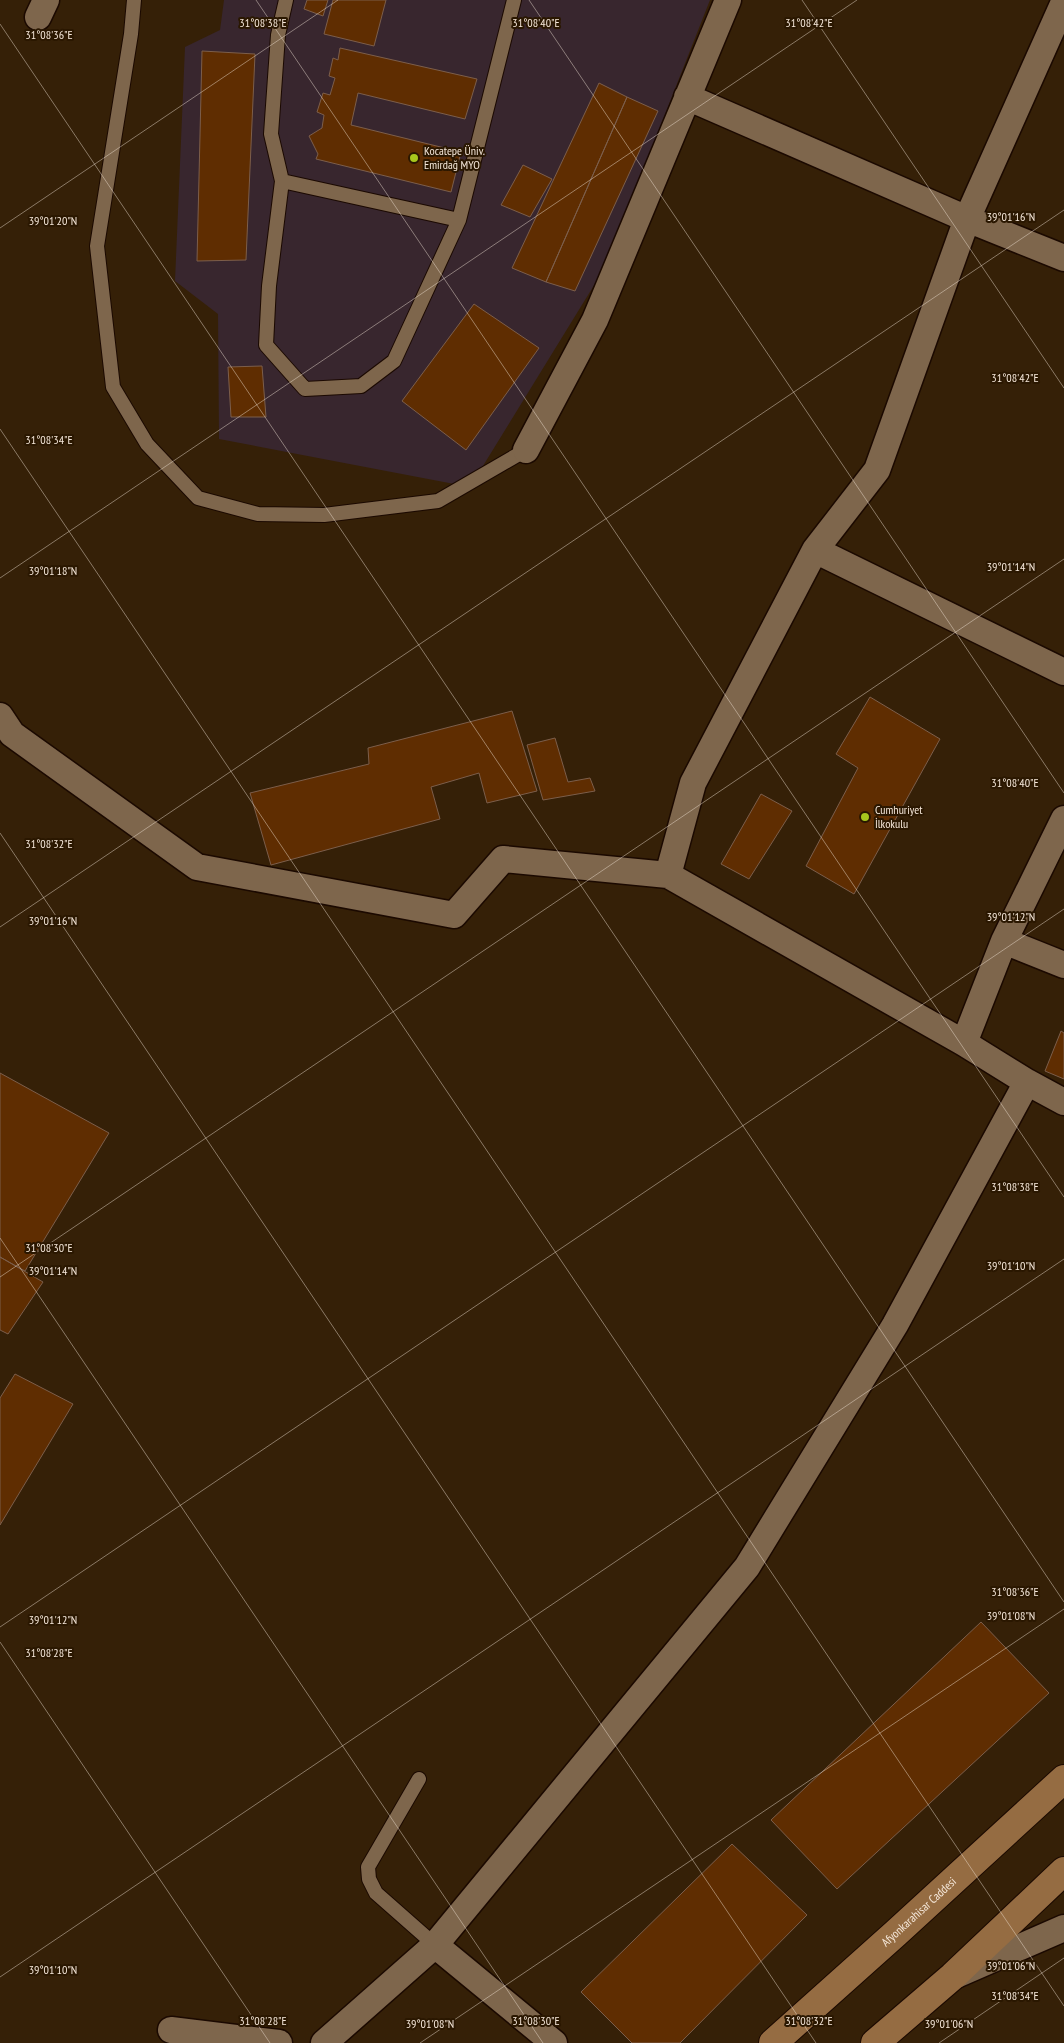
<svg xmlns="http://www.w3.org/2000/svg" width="1064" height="2043" font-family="'PT Sans Narrow',sans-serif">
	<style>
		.education { fill: #38262e }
		.building { fill: #5f2d01; stroke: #7c5e4b }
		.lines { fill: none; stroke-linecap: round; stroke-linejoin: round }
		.service-casing { stroke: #1b0900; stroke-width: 16 }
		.minor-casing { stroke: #1b0900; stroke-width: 29 }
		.secondary-casing { stroke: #1b0900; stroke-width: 30 }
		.service { stroke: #7e664c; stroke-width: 14 }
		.minor { stroke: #7e664c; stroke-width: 26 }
		.secondary { stroke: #956c42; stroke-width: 28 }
		.ticks { fill: none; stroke: #f5e7d9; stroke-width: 1; stroke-opacity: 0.45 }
		.poi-dot { fill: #a8c71d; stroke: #2a1700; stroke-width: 2 }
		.labels { text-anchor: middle; stroke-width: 4; stroke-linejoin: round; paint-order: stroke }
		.poi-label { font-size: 12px; fill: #f5e7d9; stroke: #2a1700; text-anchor: start }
		.street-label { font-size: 12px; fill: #f5e7d9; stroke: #2a1700 }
		.ticks-label { font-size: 12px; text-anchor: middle; fill: #f5e7d9; stroke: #2a1700; stroke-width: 4; stroke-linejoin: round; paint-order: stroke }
	</style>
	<rect width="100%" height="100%" fill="#352007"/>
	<path class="education" d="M224,0h486l-106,269 -134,218 -251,-48 -1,-125 -43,-33 10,-234 35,-17z"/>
	<path class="building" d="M307,0h21l-5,16 -19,-7z
		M333,0h53l-12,46 -50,-12z
		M340,48l137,31 -12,40 -107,-26 -7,32 110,27 -10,40 -135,-33 2,-5 -9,-18 13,-8 2,-13 -7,-3 6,-19 7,2 5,-17 -6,-2 4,-18 5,2z
		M202,51l53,3 -9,206 -49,1z
		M599,83l28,14 -81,185 -34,-14z
		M627,97l31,14 -83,180 -29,-9z
		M523,165l29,14 -22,38 -29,-12z
		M474,304l65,44 -73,102 -64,-49z
		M262,366l4,51h-35l-3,-50z
		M870,697l70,42 -86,155 -48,-28 52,-98 -22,-14z
		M512,711l25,80 -50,12 -8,-30 -48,14 9,32 -169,46 -21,-72 119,-29 -1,-16z
		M555,738l13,44 22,-4 5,13 -52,9 -16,-55z
		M761,794l31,17 -43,68 -28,-15z
		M1061,1031l3,2v46l-19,-8z
		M0,1073l109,60 -84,138 -25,-14z
		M0,1257l43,25 -35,52 -8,-4z
		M15,1374l58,30 -73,121v-127z
		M981,1622l68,71 -212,196 -66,-69z
		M732,1844l75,71 -127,128h-48l-51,-51z"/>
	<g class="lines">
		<defs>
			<path id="service" d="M134,0l-3,34 -34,212 16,141 34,57 51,54 60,16 66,1 114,-14 88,-51
				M286,0l-8,35 -7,99 11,47 -13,105 -3,59 39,44 56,-3 33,-25 65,-141 55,-220
				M282,181l177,39
				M419,1779l-51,88 1,12 7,14 59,52"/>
			<path id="minor" d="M38,17l8,-17
				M687,97l280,122 97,39
				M526,450l69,-130 133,-320
				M815,550l249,122
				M0,716l12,18 185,133 257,48 49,-56 165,16 296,168 63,39 37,20
				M668,875l25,-92 122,-233 62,-80 90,-251 97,-217
				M1004,941l60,24
				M964,1043l40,-102 60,-122
				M435,1945l119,98
				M956,1975l108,-47
				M171,2030l108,13
				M324,2043l111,-98 312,-378 148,-242 132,-243"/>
			<g id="secondary">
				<path id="s1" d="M773,2043l123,-110 168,-154"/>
				<path d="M875,2043l78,-67 111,-105"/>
			</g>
		</defs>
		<use href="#service" class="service-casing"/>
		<use href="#minor" class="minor-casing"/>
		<use href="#secondary" class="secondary-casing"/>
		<use href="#service" class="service"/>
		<use href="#minor" class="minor"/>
		<use href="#secondary" class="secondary"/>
	</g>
	<path class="ticks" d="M256,0l808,1197M529,0l535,793M802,0l262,388M0,24l1064,1578M0,228l338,-228M0,429l1064,1577M0,578l857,-578M0,833l816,1210M0,927l1064,-717M0,1238l543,805M0,1277l1064,-718M0,1627l1064,-718M0,1642l270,401M0,1977l1064,-718M420,2043l644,-434M939,2043l125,-85"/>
	<g class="poi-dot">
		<circle cx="414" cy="158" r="5"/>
		<circle cx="865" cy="817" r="5"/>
	</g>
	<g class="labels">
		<g class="poi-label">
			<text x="424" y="155">Kocatepe Üniv.<tspan x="424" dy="14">Emirdağ MYO</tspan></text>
			<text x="875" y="814">Cumhuriyet<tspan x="875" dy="14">İlkokulu</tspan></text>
		</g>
		<g class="street-label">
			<text dy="4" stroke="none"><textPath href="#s1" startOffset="196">Afyonkarahisar Caddesi</textPath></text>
		</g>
	</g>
	<g class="ticks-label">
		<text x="263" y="27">31°08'38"E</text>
		<text x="536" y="27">31°08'40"E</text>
		<text x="809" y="27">31°08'42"E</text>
		<text x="49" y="39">31°08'36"E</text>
		<text x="1011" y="221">39°01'16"N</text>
		<text x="53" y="225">39°01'20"N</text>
		<text x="1015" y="382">31°08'42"E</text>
		<text x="49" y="444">31°08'34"E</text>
		<text x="1011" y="571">39°01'14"N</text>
		<text x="53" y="575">39°01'18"N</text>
		<text x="1015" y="787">31°08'40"E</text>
		<text x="49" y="848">31°08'32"E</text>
		<text x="1011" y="921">39°01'12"N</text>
		<text x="53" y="925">39°01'16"N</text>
		<text x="1015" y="1191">31°08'38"E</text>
		<text x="49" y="1252">31°08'30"E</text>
		<text x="1011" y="1270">39°01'10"N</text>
		<text x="53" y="1275">39°01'14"N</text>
		<text x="1015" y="1596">31°08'36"E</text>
		<text x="1011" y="1620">39°01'08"N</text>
		<text x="53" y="1624">39°01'12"N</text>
		<text x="49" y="1657">31°08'28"E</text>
		<text x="1011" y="1970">39°01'06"N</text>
		<text x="53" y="1974">39°01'10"N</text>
		<text x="1015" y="2000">31°08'34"E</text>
		<text x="263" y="2025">31°08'28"E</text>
		<text x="536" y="2025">31°08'30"E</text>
		<text x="809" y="2025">31°08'32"E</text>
		<text x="430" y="2028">39°01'08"N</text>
		<text x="949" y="2028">39°01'06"N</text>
	</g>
</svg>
